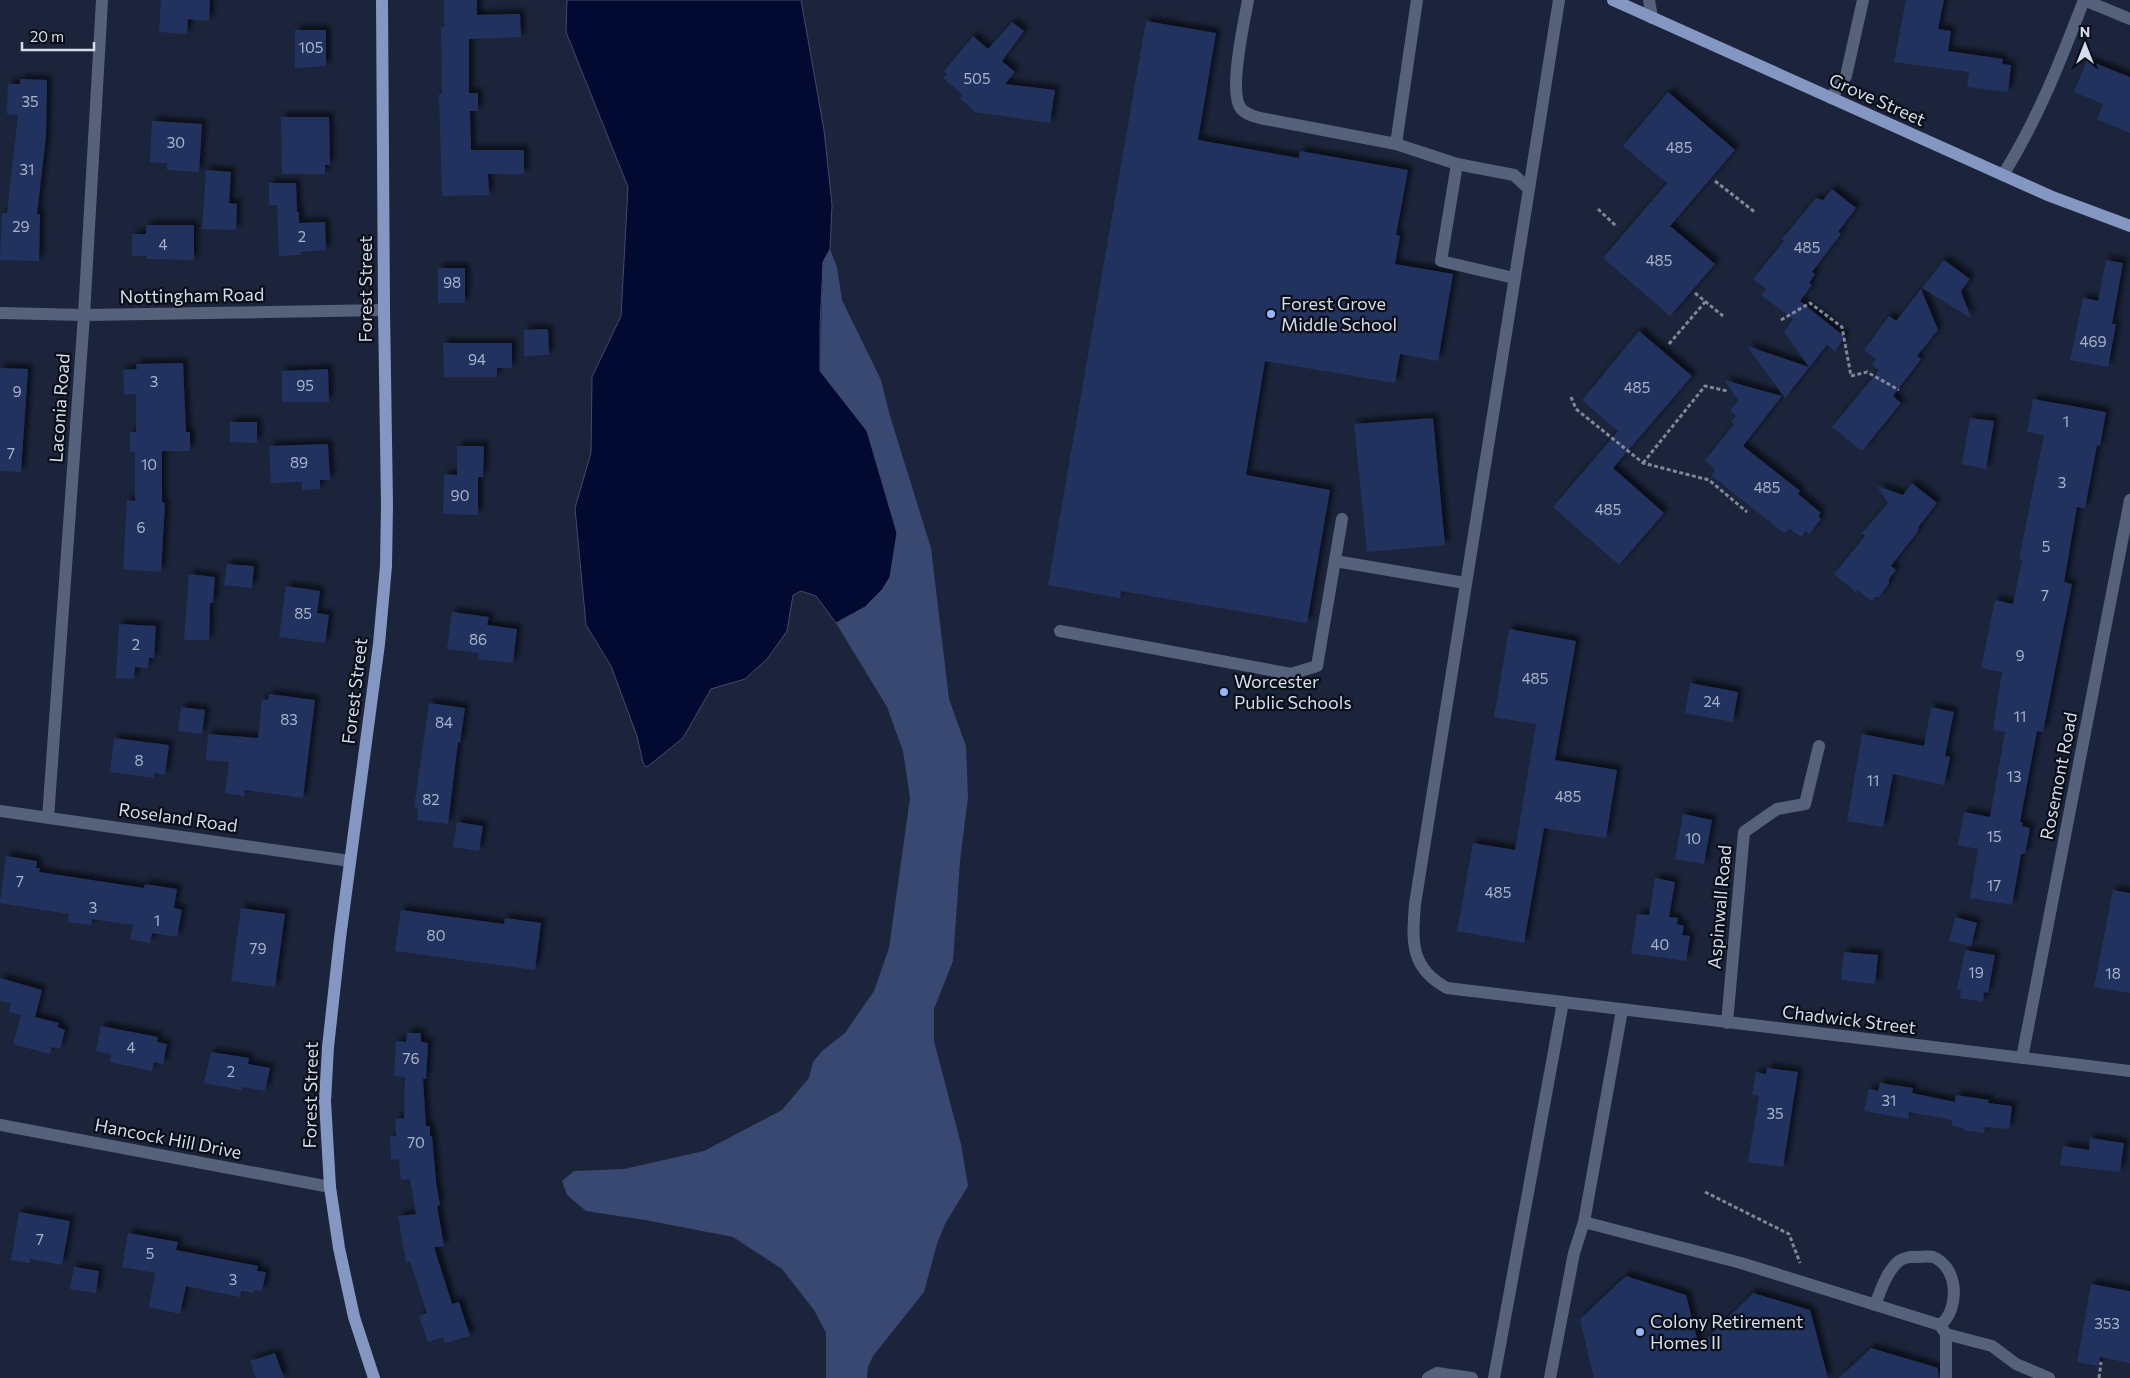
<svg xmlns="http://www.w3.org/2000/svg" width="2130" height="1378" font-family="Commissioner,sans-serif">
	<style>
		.green { fill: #384870 }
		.water { fill: #030a32; stroke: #42496a }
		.building { fill: #22335e; filter: url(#shadow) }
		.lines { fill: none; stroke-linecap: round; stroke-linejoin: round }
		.path { stroke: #7f8799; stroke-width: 3; stroke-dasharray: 4 2.5; stroke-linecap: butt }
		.minor { stroke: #56627b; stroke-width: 12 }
		.major { stroke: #8497c2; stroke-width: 12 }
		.poi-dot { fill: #97b6fd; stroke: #090e17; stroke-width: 2 }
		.labels { text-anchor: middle; stroke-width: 4.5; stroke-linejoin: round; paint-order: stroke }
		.number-label { font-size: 15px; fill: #a8b2c8 }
		.street-label { font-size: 18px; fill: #d5dceb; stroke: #090e17 }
		.poi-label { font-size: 18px; fill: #d5dceb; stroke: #090e17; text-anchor: start }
	</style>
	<defs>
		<filter id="shadow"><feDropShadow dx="4.5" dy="-4.5" stdDeviation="2.5" flood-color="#0009"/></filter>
	</defs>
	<rect width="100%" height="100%" fill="#1b243a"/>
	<path class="green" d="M830,249l7,18 5,33 39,80 9,36 41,132 18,151 17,47 2,51 -8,64 -7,100 -19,48v32l27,103 7,42 -23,38 -8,20 -13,48 -51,64 -5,11 -1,11h-41v-45l-12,-23 -32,-41 -49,-32 -88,-17 -59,-9 -19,-16 -5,-14 12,-10 50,-2 80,-18 78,-41 27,-32 4,-16 9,-11 23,-18 29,-42 15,-43 21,-150 -7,-47 -16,-44 -51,-84 29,-16 32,-74 -30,-102 -47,-60 3,-109z"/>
	<path class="water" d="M567,0h234l23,130 8,75 -2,44 -7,13 -3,66v43l47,60 30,102 -7,44 -8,13 -17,17 -29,16 -20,-27 -15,-5 -8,4 -6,36 -19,27 -23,21 -34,10 -28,49 -36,29 -4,-4 -6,-27 -26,-70 -25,-41 -11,-117 16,-55 1,-76 29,-61 7,-129 -62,-155z"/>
	<path class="building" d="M161,0h49l-1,21 -21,-2 -1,15 -28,-2z
		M444,0h33v15l43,-1 1,23 -52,2v54h9v18h-8l1,39h53v24h-36l1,21 -47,1 -3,-102h3l-1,-67h3z
		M1906,0h38l-6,29 13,2 -3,20 55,8 -1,5 9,1 -3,27 -41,-5 2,-15 -75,-10z
		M1146,21l70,12 -18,107 101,18 1,-7 108,19 -12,65 4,1 -5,28 58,10 -15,87 -38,-7 -5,29 -130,-22 -19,114 84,15 -23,133 -186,-32 -1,7 -72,-13z
		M1012,22l12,9 -22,30 13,11 -10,12 50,6 -5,33 -75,-11 -15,-14 3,-3 -20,-17 4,-4 -3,-3 29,-35 15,13z
		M295,30h31v36l-31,2z
		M2087,60l43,17v56l-33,-14 6,-15 -29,-12z
		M20,79l27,1 -1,56 -9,78h3l-1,47 -39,-1 2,-47h5l11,-98 -11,-1 1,-30h12z
		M1668,92l67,58 -65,76 45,38 -45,52 -67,-58 64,-75 -44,-37z
		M281,117h48l1,48h-5v9h-43z
		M152,121l50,3 -3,48 -32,-2v-7l-17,-1z
		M206,170l25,2 -2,31 8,1 -1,26 -34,-1z
		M269,183h27l1,29h2v11l26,-1 1,28 -25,2v3l-22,1 -2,-51h-8z
		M1832,189l24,19 -18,24 3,2 -29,38 3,2 -6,9 3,2 -12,16 45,36 -10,14 -8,-6 -42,53 -38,-52 62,21 -25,-35 9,-13 -32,-24 5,-6 -13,-10 31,-38 -2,-2 34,-41 7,2z
		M146,225h48v35l-47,-1v-3h-15v-22h14z
		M1944,260l26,19 -9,12 10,27 -49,-30z
		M2106,260l17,3 -11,61h4l-8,43 -38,-7 13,-62 15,3z
		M438,268h27v35h-27z
		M1921,289l17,41 -21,26 4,3 -28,37 8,7 -39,48 -30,-24 47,-57 -7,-5 4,-6 -12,-9 25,-34 7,5z
		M548,329l1,26 -25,1v-26z
		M1639,331l53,45 -79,92 51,45 -45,52 -66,-58 65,-76 -36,-31z
		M443,343h69v25h-15v9h-53z
		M183,363l3,69h4v19h-28v51l3,1 -4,69 -38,-3 4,-69 8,1v-49h-5v-20h6v-38l-12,1 -1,-25 14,-1 -1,-5z
		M0,368l28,1 -7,103 -21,-1z
		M328,369l1,33h-47v-31z
		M1724,380l58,16 -39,50 57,45 -2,3 23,19 -3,3 3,3 -12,15 -3,-3 -5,6 -11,-8 -6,4 -72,-57 3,-7 -10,-9 29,-36 -3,-2 5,-6 -6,-5 8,-11z
		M2033,399l73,13 -6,34 -3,-1 -12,63 -8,-1 -13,75 8,2 -29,148 -6,-1 -17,91 3,1 -1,3 8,2 -5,26h-4l-9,51 -42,-7 8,-49 -20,-4 6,-33 26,5 15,-85 -12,-2 9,-58 -21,-4 14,-68 18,4 9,-44 -3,-1 25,-124 -17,-3z
		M1433,418l12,127 -78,7 -13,-128z
		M1970,418l24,3 -8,48 -24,-5z
		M230,422h27v21l-27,-1z
		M328,444l2,36h-10v9l-18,1v-8l-31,1 -2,-37z
		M457,446h27l-1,31h-5v38l-35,-1 1,-40 13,1z
		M1912,483l25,20 -18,23 -1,5 -27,35 5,4 -7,9v5l-10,13h-4l-3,4 -15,-11 -1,2 -22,-18 31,-38 -3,-3 26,-30 -11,-17 26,9z
		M227,564l27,2 -2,22 -28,-3z
		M189,574l26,3 -2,26h-3l-1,37h-25z
		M286,586l34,5 -3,22 12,2 -4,28 -46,-6z
		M452,612l37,5 -2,8 30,4 -4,34 -35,-4 1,-6 -32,-4z
		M119,624l37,2 -2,32h-5l-1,10 -13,-1 -1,12 -18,-1z
		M1509,629l67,12 -21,119 62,10 -11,68 -62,-10 -20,115 -67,-12 16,-88 42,7 21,-126 -42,-7z
		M1690,683l48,9 -5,30 -48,-9z
		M269,694l46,6 -12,98 -58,-8 -1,6 -19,-3 4,-31 -23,-2 2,-26 50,4 4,-39 6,1z
		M429,703l36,5 -5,35 -2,-1 -10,82 -31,-4 1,-12 -4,-1z
		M181,707l24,3 -3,24 -24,-3z
		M1931,707l23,5 -9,44 5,1 -6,28 -51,-11 -10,53 -36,-6 15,-87 62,12z
		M114,738l55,7 -4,30 -11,-2v5l-44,-6z
		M1683,814l29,6 -8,44 -29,-5z
		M457,822l26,4 -4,25 -26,-4z
		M6,856l31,5 -1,7h4l-1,4 105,16 1,-4 32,5 -3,19 8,2 -5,27 -25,-4 -2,10 -20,-4 3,-14 -41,-6 -1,6 -23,-3 1,-8 -69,-11z
		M1655,878l20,4 -6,35 9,1 -1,6 7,2 -2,9 8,1 -4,25 -55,-8 6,-39 12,1z
		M2113,890l17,3v100l-36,-6z
		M241,908l44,6 -10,73 -44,-6z
		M401,910l103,14 1,-6 36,5 -6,47 -140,-19z
		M1955,917l22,6 -6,23 -22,-5z
		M1965,950l30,5 -7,38 -4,-1 -1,10 -23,-4 1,-8h-4z
		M1844,952l34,3 -3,29 -34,-4z
		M0,978l42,12 -7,27 24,6 -2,4 8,3 -5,19 -8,-2 -2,7 -37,-10 8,-29 -12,-3 2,-9 -11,-2z
		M101,1026l57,11 -1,5 10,2 -4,20 -9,-2 -2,9 -42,-9 1,-8 -15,-3z
		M407,1033h14v9l7,1 -2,36h-3l3,47h4v10h2l4,46 4,23 -3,1 7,40 -10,1 18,57 7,-2 11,34 -25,7 -2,-6 -15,5 -9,-26 8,-3 -17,-52 -4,1 -8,-46 18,-2 -6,-35 -9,1 -2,-21 -8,1 -1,-24h6l-1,-17 9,-1 1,-41 -11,-1 2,-35 10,1z
		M211,1052l38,6 -1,6 22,4 -5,23 -22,-4 -1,3 -38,-7z
		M1767,1068l31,4 -15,95 -35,-5 11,-66 -7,-1 4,-23 10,2z
		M1880,1083l33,5 -1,5 43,9 1,-7 33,5 -1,3 24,3 -3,23 -24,-2 -1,6 -21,-3 1,-2 -12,-2v-6l-43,-8 -1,7 -44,-8 5,-22 9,2z
		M2090,1138l34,5 -4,29 -60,-7 3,-19 26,4z
		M19,1212l51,9 -8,44 -32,-6v4l-19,-3z
		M128,1233l50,9 -2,8 82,16 -1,5 9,1 -4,19 -7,-1 -1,3 -13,-2 -1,6 -54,-11 -6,28 -31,-7 6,-34 -33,-6z
		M74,1267l25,4 -3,22 -26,-4z
		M1626,1276l60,19 13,51 54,-53 57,17 18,68h-234l-14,-59z
		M2091,1284l39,7v72l-30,-6 -2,9 -21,-4z
		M1871,1348l67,20v10h-99z
		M275,1353l9,25h-28l-6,-17z"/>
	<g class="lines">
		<path class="path" d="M1715,181l41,32
			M1598,209l19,18
			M1695,293l28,23
			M1781,320l29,-17 32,24 9,49 16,-4 32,18
			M1669,344l36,-42
			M1571,397l5,12 67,54 66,17 38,32
			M1643,463l62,-77 22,5
			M1705,1192l84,42 11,29
			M2099,1378l2,-16"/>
		<path class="minor" d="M1248,0c-4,23 -19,89 -8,107 4,7 13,9 20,11l136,26 61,20 57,11 15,14 -114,715c-3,38 -5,64 32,84l116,14 -69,376
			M1649,0l3,18
			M1831,98l15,-22 17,-76
			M1396,144l21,-144
			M1457,164l-16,97 73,17
			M2003,175c35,-56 57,-113 81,-175l46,19
			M1529,189l30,-189
			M0,313l84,2 300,-5
			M1335,561l130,22
			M1060,631l231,43 26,-8 25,-147
			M0,811l350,50
			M48,818l36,-503 18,-315
			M1563,1002l567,69
			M1622,1010l-38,212 157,41 199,62 6,9v44
			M1727,1023l17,-191 33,-23 28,-5 14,-58
			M2022,1058l108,-558
			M0,1125l330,62
			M1875,1305c6,-15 11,-33 24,-44 4,-3 13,-5 18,-4 5,0 11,-1 16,0 26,10 27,53 7,68
			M1946,1334l46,12 24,18 33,14
			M1428,1378l9,-5 35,5
			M1550,1378l24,-125 10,-31"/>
		<path class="major" d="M1613,0l437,196 80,30
			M374,1378l-20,-61 -15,-69 -9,-61 -5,-86 3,-54 12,-109 39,-294 7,-78 1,-61 -3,-195 -2,-310"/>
	</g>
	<g class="poi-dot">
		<circle cx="1271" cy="314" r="5"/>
		<circle cx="1224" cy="692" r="5"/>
		<circle cx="1640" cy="1332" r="5"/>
	</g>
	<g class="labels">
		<g class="number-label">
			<text x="311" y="53">105</text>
			<text x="977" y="84">505</text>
			<text x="30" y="107">35</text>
			<text x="176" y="148">30</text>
			<text x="1679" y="153">485</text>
			<text x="27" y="175">31</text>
			<text x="21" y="232">29</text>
			<text x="302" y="242">2</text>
			<text x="163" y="250">4</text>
			<text x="1807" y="253">485</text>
			<text x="1659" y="266">485</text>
			<text x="452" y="288">98</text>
			<text x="2093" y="347">469</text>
			<text x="477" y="365">94</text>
			<text x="154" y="387">3</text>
			<text x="305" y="391">95</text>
			<text x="1637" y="393">485</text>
			<text x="17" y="397">9</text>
			<text x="2066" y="427">1</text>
			<text x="11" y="459">7</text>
			<text x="299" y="468">89</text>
			<text x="149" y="470">10</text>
			<text x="2062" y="488">3</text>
			<text x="1767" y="493">485</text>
			<text x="460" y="501">90</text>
			<text x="1608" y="515">485</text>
			<text x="141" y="533">6</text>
			<text x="2046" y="552">5</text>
			<text x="2045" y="601">7</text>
			<text x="303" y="619">85</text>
			<text x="478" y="645">86</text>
			<text x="136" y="650">2</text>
			<text x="2020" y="661">9</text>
			<text x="1535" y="684">485</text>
			<text x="1712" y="707">24</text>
			<text x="2020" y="722">11</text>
			<text x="289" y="725">83</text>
			<text x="444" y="728">84</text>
			<text x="139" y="766">8</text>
			<text x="2014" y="782">13</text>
			<text x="1873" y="786">11</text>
			<text x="1568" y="802">485</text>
			<text x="431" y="805">82</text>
			<text x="1994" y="842">15</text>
			<text x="1693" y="844">10</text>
			<text x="20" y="887">7</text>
			<text x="1994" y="891">17</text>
			<text x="1498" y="898">485</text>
			<text x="93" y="913">3</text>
			<text x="157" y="926">1</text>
			<text x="436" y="941">80</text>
			<text x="1660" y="950">40</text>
			<text x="258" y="954">79</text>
			<text x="1976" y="978">19</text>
			<text x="2113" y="979">18</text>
			<text x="131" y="1053">4</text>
			<text x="411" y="1064">76</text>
			<text x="231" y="1077">2</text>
			<text x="1889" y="1106">31</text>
			<text x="1775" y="1119">35</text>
			<text x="416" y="1148">70</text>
			<text x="40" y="1245">7</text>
			<text x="150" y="1259">5</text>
			<text x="233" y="1285">3</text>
			<text x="2107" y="1329">353</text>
		</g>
		<g class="street-label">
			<text transform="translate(1877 100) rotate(24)" y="6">Grove Street</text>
			<text transform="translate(366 289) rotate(-90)" y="6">Forest Street</text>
			<text transform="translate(192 296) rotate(-1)" y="6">Nottingham Road</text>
			<text transform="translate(60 408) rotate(-86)" y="6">Laconia Road</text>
			<text transform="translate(355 691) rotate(-83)" y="6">Forest Street</text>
			<text transform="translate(2059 776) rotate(-79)" y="6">Rosemont Road</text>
			<text transform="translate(178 818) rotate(8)" y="6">Roseland Road</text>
			<text transform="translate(1720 907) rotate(-85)" y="6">Aspinwall Road</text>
			<text transform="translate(1849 1020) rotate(7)" y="6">Chadwick Street</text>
			<text transform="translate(311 1095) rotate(-89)" y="6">Forest Street</text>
			<text transform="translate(168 1139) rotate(11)" y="6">Hancock Hill Drive</text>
		</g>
		<g class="poi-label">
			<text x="1281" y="310">Forest Grove<tspan x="1281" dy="21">Middle School</tspan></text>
			<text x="1234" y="688">Worcester<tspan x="1234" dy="21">Public Schools</tspan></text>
			<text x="1650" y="1328">Colony Retirement<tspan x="1650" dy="21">Homes II</tspan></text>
		</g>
	</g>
	<g transform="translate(2085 45)" stroke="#090e17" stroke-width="4" paint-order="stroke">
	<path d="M0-4L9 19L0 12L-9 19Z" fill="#d5dceb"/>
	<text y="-8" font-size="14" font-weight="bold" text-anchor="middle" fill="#d5dceb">N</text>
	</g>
	<path d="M22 42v8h72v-8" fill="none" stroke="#d5dceb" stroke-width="2.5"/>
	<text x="30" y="42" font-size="15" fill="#d5dceb" stroke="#090e17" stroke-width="4" paint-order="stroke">20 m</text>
</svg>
